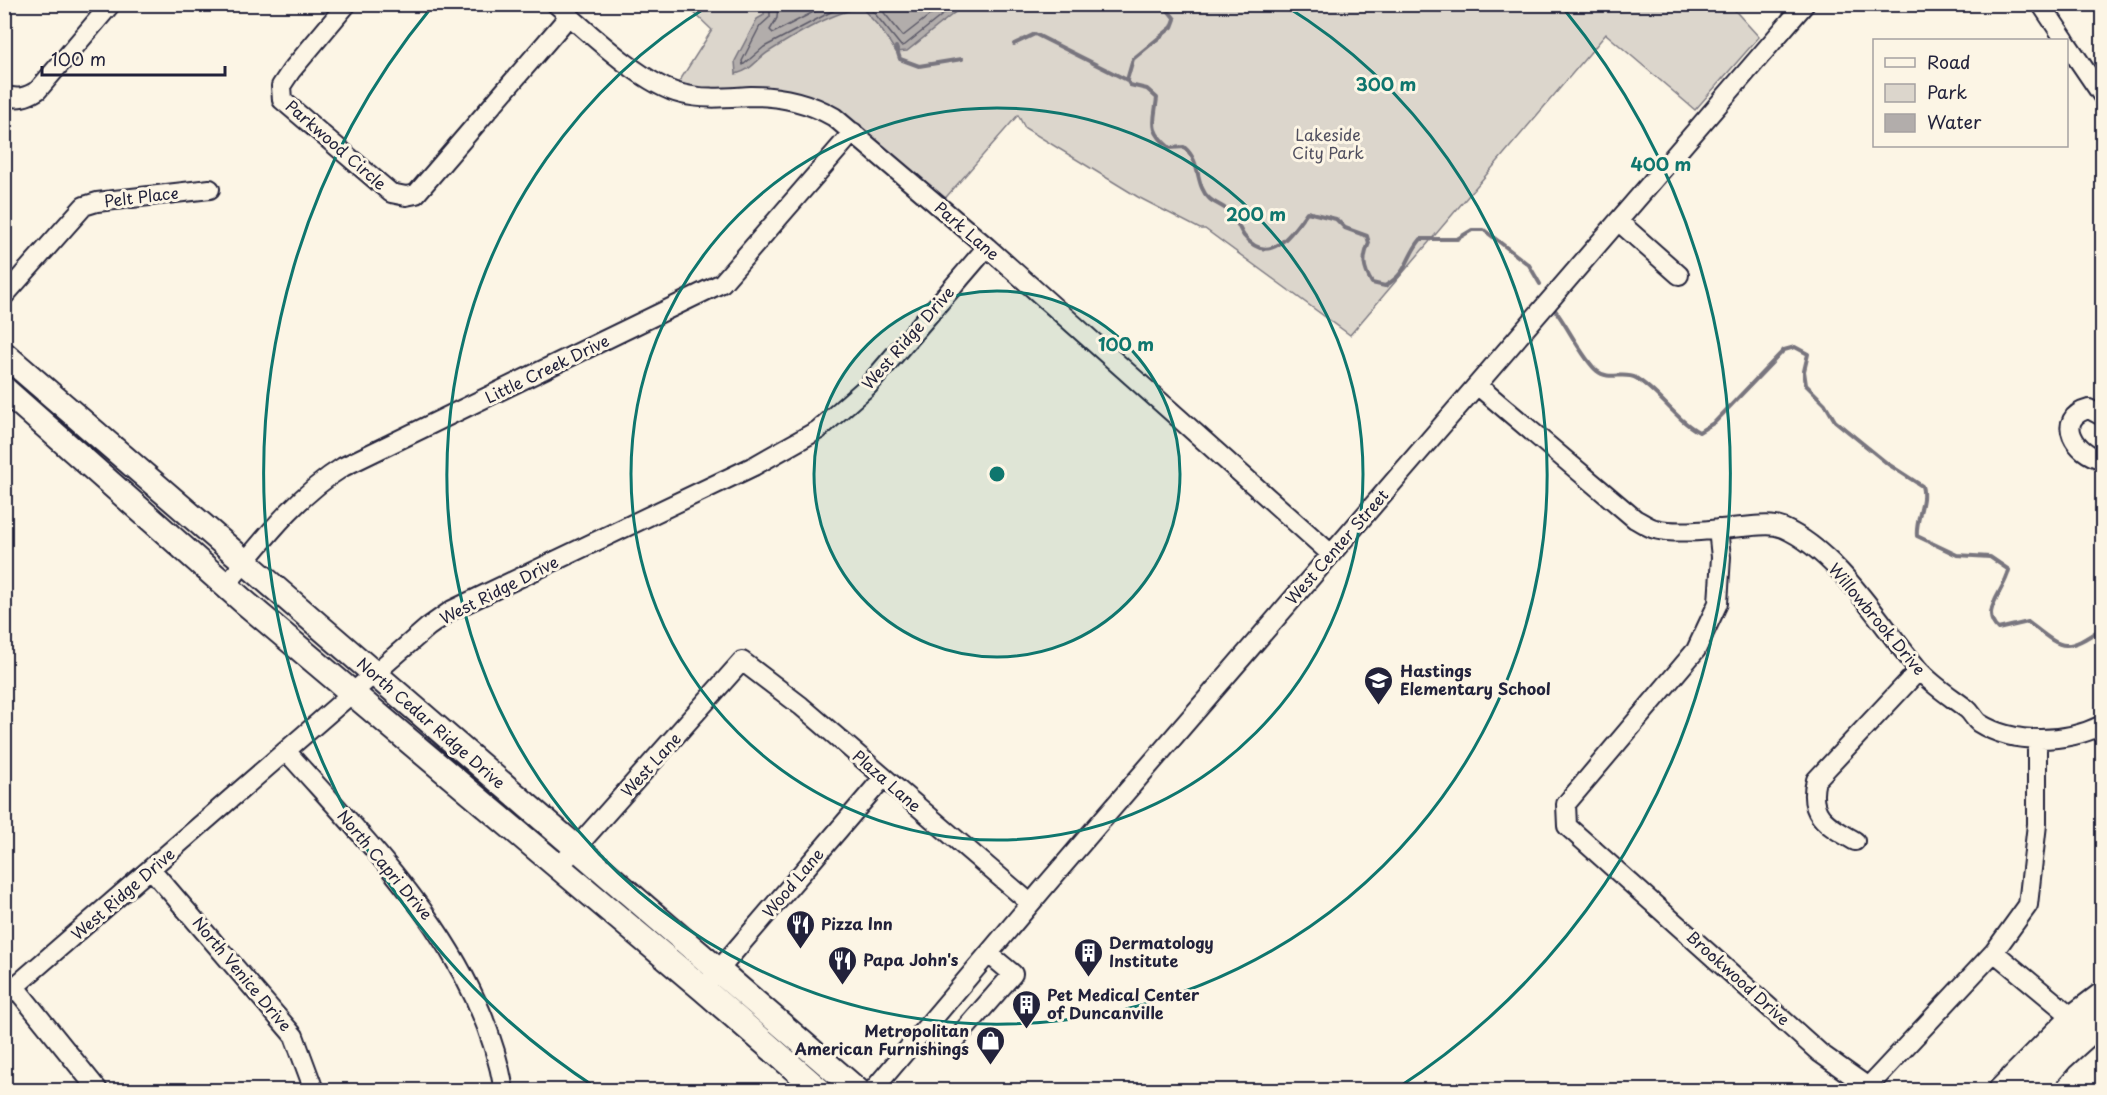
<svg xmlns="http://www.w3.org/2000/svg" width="2107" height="1095" font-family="'Playpen Sans',sans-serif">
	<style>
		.green { fill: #dcd6cc; stroke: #7f7c84; stroke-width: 1.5 }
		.water { fill: #b2adab; stroke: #78757e; stroke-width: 1.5 }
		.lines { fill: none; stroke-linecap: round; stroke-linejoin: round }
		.shore { stroke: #5c5a68; stroke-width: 1.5 }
		.stream { stroke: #78757e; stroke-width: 4 }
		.minor-casing { stroke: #22223b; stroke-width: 22 }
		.major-casing { stroke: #22223b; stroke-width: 28 }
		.minor { stroke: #fcf5e5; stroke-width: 18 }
		.major { stroke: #fcf5e5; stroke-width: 24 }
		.ring { fill: none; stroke: #0f766e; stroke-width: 3 }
		.labels { text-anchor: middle; stroke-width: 6; stroke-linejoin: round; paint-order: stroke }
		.park-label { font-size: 16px; fill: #504f5f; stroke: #fcf5e5 }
		.street-label { font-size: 16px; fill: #22223b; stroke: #fcf5e5 }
		.poi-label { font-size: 16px; font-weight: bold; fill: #22223b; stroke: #fcf5e5; text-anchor: start }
		.centre { fill: #0f766e; stroke: #fcf5e5; stroke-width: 3 }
		.ring-label { font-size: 18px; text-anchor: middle; font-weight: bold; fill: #0f766e; stroke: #fcf5e5; stroke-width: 6; stroke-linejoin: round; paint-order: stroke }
	</style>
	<rect width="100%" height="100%" fill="#fcf5e5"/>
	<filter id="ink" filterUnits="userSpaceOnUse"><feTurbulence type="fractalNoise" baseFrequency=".0167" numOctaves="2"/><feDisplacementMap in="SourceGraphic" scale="12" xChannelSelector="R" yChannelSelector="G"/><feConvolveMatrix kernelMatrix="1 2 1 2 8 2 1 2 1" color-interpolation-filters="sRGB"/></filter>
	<g filter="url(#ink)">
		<path class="green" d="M685,4h1044l30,33 -64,73 -89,-76 -256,301 -145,-106h-5l-62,-32 -113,-69 -7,-13 -77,88 -113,-98 -131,-15 -20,-5 35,-55z"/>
		<path class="water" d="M764,5v-1l200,1 -57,46 -11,1 -15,-23 -19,-21c-28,3 -68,28 -92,43 -14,8 -16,18 -34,23l-1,-13 22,-42 7,-4z"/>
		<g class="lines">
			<path class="shore" d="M770,4v13l-10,9 -18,35 1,4 21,-18 82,-43
				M778,4l-1,14 -7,12 3,3 56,-29
				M867,4l34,42 4,-1 51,-41
				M877,4l26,32 41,-32"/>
			<path class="stream" d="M1014,44l21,-10 92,46 3,5 17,4 10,9c-3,25 -9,32 13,50l14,-1c14,12 12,26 18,41 6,15 18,15 28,24 6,6 9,17 14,24 26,32 49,-4 63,-24l29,7 9,9 22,8 2,7c-7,16 -6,25 3,40l13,3c25,-15 20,-28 36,-47h36l15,-9h12l45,35 11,19
				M896,47l4,12 19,7 43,-7
				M1127,80l6,-21 39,-32 3,-8 -12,-15
				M1555,310c13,17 28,49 42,61 12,10 27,0 39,7 23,14 39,41 63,54l16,-10 69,-72 11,-3 13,7 -4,17 2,14 19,19 10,17 53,43 34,22c5,15 -7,34 -5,50l40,19 33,2 19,13c-5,22 -30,42 -11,59l30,-7c35,27 36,32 74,6"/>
			<defs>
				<path id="minor" d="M347,4l-56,67 -10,15 1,14 109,93 15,3 10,-2 153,-178
					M556,4c31,27 87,81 126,90 22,6 47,3 69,2 30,0 57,6 83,21l153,130 344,307
					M2041,4l24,36
					M2066,42l36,53
					M4,95c14,5 23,2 34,-5l73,-86
					M1618,221l61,54
					M4,296l80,-90 13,-4 113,-13
					M1477,385l158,134c6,3 14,9 20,10 24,6 63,0 87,-2 14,-1 28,-4 41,1 55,24 97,96 135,141 15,17 32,27 49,40 5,4 7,10 12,14 35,22 87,20 123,2
					M2102,416l-13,-7c-36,9 -13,46 13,50
					M1718,529l3,28 -3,46 -22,47 -130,154 1,22 253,227 48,34 126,-135 34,-47 9,-81v-85
					M226,585c36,-43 69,-88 117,-118l379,-184 131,-151
					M287,752c89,100 193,200 217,338
					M1855,841c-28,-16 -48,-26 -39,-61l103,-110
					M559,867l183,-206 59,45 229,197
					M151,869l143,167 20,54
					M1994,952l88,73
					M711,979l172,-201
					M15,987l83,103
					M4,996l424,-369 24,-17 302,-144 64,-36 50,-44 119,-139
					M927,1027l24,18 62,-71 -24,-20
					M873,1090l175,-207 757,-879"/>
				<path id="major" d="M4,354l853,736
					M4,389l238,211 461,389 116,101
					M2001,1090l72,-73 29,-22
					M2033,1090l28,-32 41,-37"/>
			</defs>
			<use href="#minor" class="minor-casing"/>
			<use href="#major" class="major-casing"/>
			<use href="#minor" class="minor"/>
			<use href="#major" class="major"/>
		</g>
	</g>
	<circle cx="997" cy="474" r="183" fill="#0f766e" fill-opacity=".12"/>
	<g class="ring">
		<circle cx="997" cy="474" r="183"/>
		<circle cx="997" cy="474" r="366"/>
		<path d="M1284 5A550 550 0 1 1 710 5"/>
		<path d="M598 1089A733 733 0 0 1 431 8M1563 8A733 733 0 0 1 1396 1089"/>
	</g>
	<defs>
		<symbol id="school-pin" viewBox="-11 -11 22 30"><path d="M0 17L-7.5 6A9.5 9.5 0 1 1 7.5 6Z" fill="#22223b" stroke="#fcf5e5"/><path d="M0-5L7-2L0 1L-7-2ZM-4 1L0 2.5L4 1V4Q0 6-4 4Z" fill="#fff"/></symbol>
		<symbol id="restaurant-pin" viewBox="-11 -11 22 30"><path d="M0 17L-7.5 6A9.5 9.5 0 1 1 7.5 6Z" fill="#22223b" stroke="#fcf5e5"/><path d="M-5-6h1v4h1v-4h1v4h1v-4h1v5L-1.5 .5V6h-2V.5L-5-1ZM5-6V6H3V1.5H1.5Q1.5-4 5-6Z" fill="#fff"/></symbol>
		<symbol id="building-pin" viewBox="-11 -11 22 30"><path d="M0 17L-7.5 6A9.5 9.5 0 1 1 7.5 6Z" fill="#22223b" stroke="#fcf5e5"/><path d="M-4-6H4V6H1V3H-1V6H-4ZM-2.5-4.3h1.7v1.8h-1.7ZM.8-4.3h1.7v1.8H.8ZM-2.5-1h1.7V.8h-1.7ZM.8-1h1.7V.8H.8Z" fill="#fff"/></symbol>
		<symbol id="shop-pin" viewBox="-11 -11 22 30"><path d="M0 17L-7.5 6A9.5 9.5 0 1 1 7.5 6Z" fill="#22223b" stroke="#fcf5e5"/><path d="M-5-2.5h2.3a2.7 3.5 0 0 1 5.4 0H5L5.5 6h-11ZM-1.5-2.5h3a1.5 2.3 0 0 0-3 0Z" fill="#fff"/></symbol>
	</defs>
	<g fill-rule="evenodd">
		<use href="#school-pin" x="1362" y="664" width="33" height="45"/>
		<use href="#restaurant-pin" x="784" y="908" width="33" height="45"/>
		<use href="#building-pin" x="1072" y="936" width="33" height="45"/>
		<use href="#restaurant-pin" x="826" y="944" width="33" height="45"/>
		<use href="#building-pin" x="1010" y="988" width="33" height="45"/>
		<use href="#shop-pin" x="974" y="1024" width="33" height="45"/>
	</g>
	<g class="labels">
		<g class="park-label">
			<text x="1328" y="141">Lakeside<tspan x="1328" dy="18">City Park</tspan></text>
		</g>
		<g class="street-label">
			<text transform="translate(336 145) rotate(41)" y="6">Parkwood Circle</text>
			<text transform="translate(141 197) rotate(-7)" y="6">Pelt Place</text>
			<text transform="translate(967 231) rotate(41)" y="6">Park Lane</text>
			<text transform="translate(908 338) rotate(-49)" y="6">West Ridge Drive</text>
			<text transform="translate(547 369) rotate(-26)" y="6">Little Creek Drive</text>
			<text transform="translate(1337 547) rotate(-49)" y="6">West Center Street</text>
			<text transform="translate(499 590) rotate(-27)" y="6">West Ridge Drive</text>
			<text transform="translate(1877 619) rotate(50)" y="6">Willowbrook Drive</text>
			<text transform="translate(431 723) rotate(41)" y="6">North Cedar Ridge Drive</text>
			<text transform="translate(651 765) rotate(-48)" y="6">West Lane</text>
			<text transform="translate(887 781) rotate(41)" y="6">Plaza Lane</text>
			<text transform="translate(385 865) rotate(50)" y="6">North Capri Drive</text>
			<text transform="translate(793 883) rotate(-50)" y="6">Wood Lane</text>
			<text transform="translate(123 894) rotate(-41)" y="6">West Ridge Drive</text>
			<text transform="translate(242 974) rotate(50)" y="6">North Venice Drive</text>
			<text transform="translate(1738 978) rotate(42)" y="6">Brookwood Drive</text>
		</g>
		<g class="poi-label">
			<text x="1400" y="677">Hastings<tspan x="1400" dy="18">Elementary School</tspan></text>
			<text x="821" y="930">Pizza Inn</text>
			<text x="1109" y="949">Dermatology<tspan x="1109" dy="18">Institute</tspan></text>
			<text x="863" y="966">Papa John's</text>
			<text x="1047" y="1001">Pet Medical Center<tspan x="1047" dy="18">of Duncanville</tspan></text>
			<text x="969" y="1037" text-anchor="end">Metropolitan<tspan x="969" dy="18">American Furnishings</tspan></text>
		</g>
	</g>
	<circle cx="997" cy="474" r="9" class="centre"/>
	<g class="ring-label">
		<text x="1386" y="91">300 m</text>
		<text x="1661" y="171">400 m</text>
		<text x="1256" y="221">200 m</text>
		<text x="1126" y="351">100 m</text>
	</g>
	<rect width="2107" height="1095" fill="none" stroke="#fcf5e5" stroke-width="24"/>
	<rect x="12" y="12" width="2083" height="1071" fill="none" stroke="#22223b" stroke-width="2" filter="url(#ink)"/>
	<rect x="1873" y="39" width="195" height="108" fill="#fcf5e5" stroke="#a5a1a1" stroke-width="1.5"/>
	<rect x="1885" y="58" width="30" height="9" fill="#fcf5e5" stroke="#a5a1a1" stroke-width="1.5"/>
	<text x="1927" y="69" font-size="18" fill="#22223b">Road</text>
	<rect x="1885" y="84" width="30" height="18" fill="#dcd6cc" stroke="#a5a1a1" stroke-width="1.5"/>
	<text x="1927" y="99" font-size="18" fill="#22223b">Park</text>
	<rect x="1885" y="114" width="30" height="18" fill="#b2adab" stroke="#a5a1a1" stroke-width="1.5"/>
	<text x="1927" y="129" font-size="18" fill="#22223b">Water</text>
	<path d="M42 66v9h183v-9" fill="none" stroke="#22223b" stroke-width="3"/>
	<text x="51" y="66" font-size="18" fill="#22223b" stroke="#fcf5e5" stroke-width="4.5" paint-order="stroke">100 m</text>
</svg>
